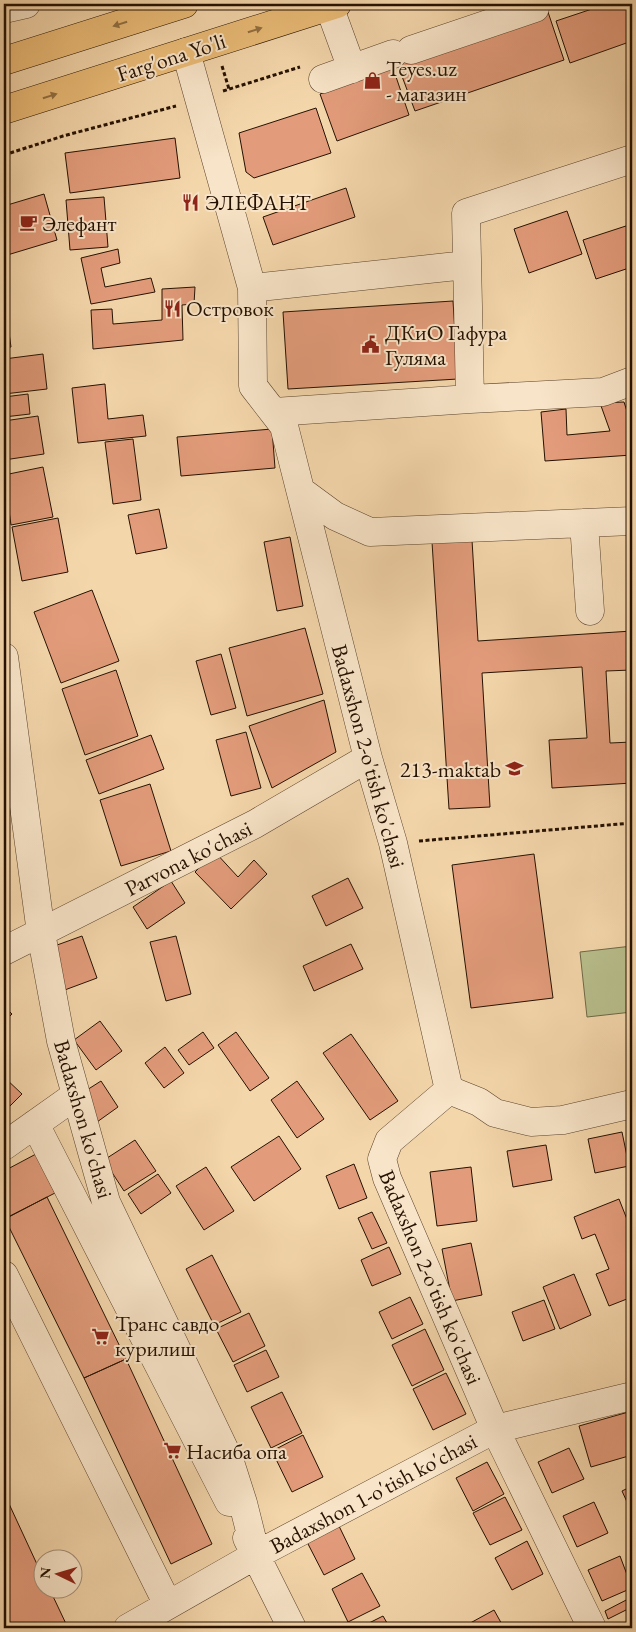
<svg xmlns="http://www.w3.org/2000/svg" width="636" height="1632" font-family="'EB Garamond',serif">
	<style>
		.green { fill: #b8be8c; stroke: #6e6846 }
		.building { fill: #e39c7b; stroke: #251100 }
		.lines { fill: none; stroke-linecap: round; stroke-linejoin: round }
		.minor-casing { stroke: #59422b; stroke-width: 29 }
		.major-casing { stroke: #251100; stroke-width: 29 }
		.path { stroke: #251100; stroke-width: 3; stroke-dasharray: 4 2.5; stroke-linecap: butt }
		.minor { stroke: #f8e4c8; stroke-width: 28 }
		.major { stroke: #eabb76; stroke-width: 28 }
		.oneway { fill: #916e41 }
		.labels { text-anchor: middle; stroke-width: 4; stroke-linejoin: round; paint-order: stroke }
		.street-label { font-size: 22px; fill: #251100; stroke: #f8e4c8 }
		.poi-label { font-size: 22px; fill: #251100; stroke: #f8e4c8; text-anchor: start }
	</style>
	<rect width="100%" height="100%" fill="#f4d6ab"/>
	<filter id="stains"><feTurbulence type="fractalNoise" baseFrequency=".004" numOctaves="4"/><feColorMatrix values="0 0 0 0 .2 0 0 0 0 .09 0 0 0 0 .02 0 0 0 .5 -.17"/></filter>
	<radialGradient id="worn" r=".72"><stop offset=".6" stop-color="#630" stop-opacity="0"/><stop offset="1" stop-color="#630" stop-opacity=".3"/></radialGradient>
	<path class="green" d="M632,946v66l-45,5 -7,-65z"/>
	<path class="building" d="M607,4h25v37l-62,22 -14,-42z
		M548,12l16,48 -149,51 -18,-48z
		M393,68l16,47 -72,26 -17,-47z
		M316,108l15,45 -77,25 -8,-6 -7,-39z
		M175,138l5,40 -110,15 -5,-40z
		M346,188l9,29 -82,28 -10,-28z
		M44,194l13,46 -53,16v-50z
		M104,197l4,50 -38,3 -4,-50z
		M567,211l15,43 -53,19 -15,-44z
		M632,224v43l-36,12 -13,-39z
		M118,249l2,14 -19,5 4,19 46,-9 4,14 -64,12 -10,-46z
		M195,287l-1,17 -12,1 1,35 -90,9 -2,-39 21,-1 1,15 49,-4v-31z
		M4,297l7,50 -7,1z
		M453,301l5,78 -170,10 -5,-77z
		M43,354l4,35 -43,5v-35z
		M105,384l3,35 35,-4 3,21 -68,7 -6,-55z
		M28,394l2,20 -26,3v-20z
		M624,402l8,25v28l-87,6 -4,-49 25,-3 1,26 43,-4 -10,-28z
		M38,416l6,38 -40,6v-39z
		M272,429l3,39 -94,8 -4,-39z
		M133,439l8,61 -28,4 -8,-62z
		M43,467l10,50 -42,8 -7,-50z
		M159,509l8,39 -31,6 -8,-39z
		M58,518l10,54 -46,9 -10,-54z
		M290,537l13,69 -26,5 -13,-69z
		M472,540l6,101 154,-10v39l-26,1 4,72 22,-1v41l-80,5 -3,-48 38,-2 -5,-71 -100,6 8,134 -41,2 -17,-267z
		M92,590l27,71 -58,22 -27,-71z
		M305,628l18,66 -76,22 -18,-68z
		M221,654l15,54 -25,7 -15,-54z
		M116,670l22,66 -53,19 -23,-66z
		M324,700l12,52 -64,36 -23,-62z
		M246,732l15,56 -30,8 -15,-56z
		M151,735l13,34 -65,25 -13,-34z
		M150,784l21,67 -50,15 -21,-66z
		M215,852l23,25 16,-17 13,14 -36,35 -36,-37z
		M534,854l19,144 -82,10 -19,-143z
		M348,878l15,30 -37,18 -14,-30z
		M171,881l14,22 -38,26 -14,-22z
		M82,936l15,42 -35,13 -16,-42z
		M176,936l15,58 -25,7 -16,-59z
		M351,944l12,25 -49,22 -11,-25z
		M4,1006l8,8 -8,8z
		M100,1021l22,30 -26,19 -22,-30z
		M203,1032l11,16 -25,17 -11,-15z
		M236,1032l33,46 -19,13 -32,-46z
		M351,1034l47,67 -28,19 -47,-67z
		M165,1047l19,26 -20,15 -19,-25z
		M4,1077l18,17 -18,18z
		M101,1081l17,26 -21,15 -18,-27z
		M297,1081l27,38 -27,19 -26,-38z
		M622,1132l7,34 -34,7 -7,-34z
		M279,1136l22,33 -47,32 -23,-34z
		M135,1140l21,31 -32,20 -20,-31z
		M546,1145l6,35 -39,7 -6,-36z
		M36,1154l19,39 -51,26v-48z
		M354,1164l13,34 -28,11 -13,-33z
		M206,1167l28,44 -30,19 -28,-44z
		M471,1167l6,54 -40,5 -7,-54z
		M158,1174l13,19 -30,21 -13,-20z
		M47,1197l79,162 -42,19 -79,-159z
		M619,1199l13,33v65l-23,9 -13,-32 13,-5 -14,-35 -13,5 -8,-22z
		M372,1212l15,31 -15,6 -14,-31z
		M471,1243l11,52 -30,6 -10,-52z
		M389,1247l12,27 -29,12 -11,-26z
		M212,1255l29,57 -27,13 -28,-56z
		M574,1274l17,41 -31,14 -17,-42z
		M410,1297l13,27 -31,15 -13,-27z
		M544,1300l11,29 -32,12 -11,-29z
		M249,1313l16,33 -32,16 -17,-33z
		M425,1329l19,41 -32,16 -20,-41z
		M266,1350l13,27 -32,15 -13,-27z
		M126,1359l86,185 -41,20 -87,-186z
		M446,1373l20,41 -33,16 -20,-41z
		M282,1392l20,41 -31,15 -20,-41z
		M632,1411v44l-41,12 -12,-41z
		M303,1435l20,42 -31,15 -20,-41z
		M569,1448l15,31 -32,14 -14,-31z
		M487,1462l17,32 -31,17 -17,-33z
		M632,1486v27l-10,-22z
		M4,1493l38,82v15h8l18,38h-58l-6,-12z
		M505,1497l17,33 -32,15 -17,-32z
		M594,1502l14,31 -31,14 -14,-31z
		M339,1526l16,33 -31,16 -17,-33z
		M527,1541l16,33 -31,16 -17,-32z
		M620,1556l12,32 -30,13 -14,-31z
		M362,1573l18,33 -32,16 -16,-33z
		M632,1597v10l-24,12 -3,-8z
		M494,1610l10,18h-40l-1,-1z
		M383,1616l7,12h-31z"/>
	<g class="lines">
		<defs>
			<path id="minor" d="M329,6l23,63
				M4,9l22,-5
				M411,50l124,-42 -1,-4
				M186,52l66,236 1,98 31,40 84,332 25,85 56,247 -60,51 -7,18 5,19 108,251 97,199
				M323,79l70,-25
				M252,288l214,-23
				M470,399l133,-7 29,-11
				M274,412l196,-13 -4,-186 166,-54
				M301,491l34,25 35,16 262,-11
				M584,523l6,88
				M4,657l37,276 20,108 45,161 123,257 14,44 13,52
				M4,951l251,-127 113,-66
				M449,1090l30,12 16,11 36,9 32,-2 69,-16
				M35,1124l194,378
				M4,1146l72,-51
				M4,1275l164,330
				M247,1538l45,90
				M128,1628l128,-73 239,-126 137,-33"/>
			<path id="major" d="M4,61l180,-57
				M4,110l333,-106"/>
		</defs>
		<use href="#minor" class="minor-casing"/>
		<use href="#major" class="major-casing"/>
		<path class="path" d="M222,66l7,23
			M223,91l77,-24
			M4,155l59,-19 113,-30
			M419,841l213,-18"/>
		<use href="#minor" class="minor"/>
		<use href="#major" class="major"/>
	</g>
	<defs><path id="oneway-solid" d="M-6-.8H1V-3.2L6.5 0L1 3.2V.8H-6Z" transform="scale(1.25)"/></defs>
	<g class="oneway">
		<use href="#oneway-solid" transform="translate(120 24) rotate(162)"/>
		<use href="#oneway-solid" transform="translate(255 30) rotate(-18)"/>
		<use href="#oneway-solid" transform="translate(50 96) rotate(-18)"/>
	</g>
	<defs>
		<symbol id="shop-bare" viewBox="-9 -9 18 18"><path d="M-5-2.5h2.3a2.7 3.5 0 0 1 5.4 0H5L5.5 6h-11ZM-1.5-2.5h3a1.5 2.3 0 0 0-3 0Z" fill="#8f2418" stroke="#f8e4c8" stroke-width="2.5" paint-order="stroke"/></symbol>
		<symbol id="restaurant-bare" viewBox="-9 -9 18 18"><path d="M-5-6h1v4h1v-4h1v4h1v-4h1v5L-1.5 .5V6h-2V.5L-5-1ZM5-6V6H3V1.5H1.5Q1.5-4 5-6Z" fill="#8f2418" stroke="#f8e4c8" stroke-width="2.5" paint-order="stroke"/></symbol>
		<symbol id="cafe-bare" viewBox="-9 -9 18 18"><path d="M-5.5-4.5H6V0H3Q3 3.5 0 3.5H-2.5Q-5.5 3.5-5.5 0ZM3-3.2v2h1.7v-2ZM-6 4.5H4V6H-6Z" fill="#8f2418" stroke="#f8e4c8" stroke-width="2.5" paint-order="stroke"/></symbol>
		<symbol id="civic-bare" viewBox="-9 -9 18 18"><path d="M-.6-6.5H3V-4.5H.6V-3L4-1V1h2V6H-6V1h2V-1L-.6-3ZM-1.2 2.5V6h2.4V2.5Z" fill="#8f2418" stroke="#f8e4c8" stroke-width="2.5" paint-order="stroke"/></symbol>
		<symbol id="school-bare" viewBox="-9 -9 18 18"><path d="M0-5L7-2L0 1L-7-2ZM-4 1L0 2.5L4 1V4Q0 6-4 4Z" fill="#8f2418" stroke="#f8e4c8" stroke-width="2.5" paint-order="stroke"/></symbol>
		<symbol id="supermarket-bare" viewBox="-9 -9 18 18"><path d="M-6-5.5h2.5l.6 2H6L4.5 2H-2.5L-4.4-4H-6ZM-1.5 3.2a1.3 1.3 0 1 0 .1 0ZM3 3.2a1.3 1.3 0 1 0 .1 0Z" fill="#8f2418" stroke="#f8e4c8" stroke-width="2.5" paint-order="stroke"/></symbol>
	</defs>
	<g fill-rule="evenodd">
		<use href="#shop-bare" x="360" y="68" width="25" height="25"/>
		<use href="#restaurant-bare" x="178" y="190" width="25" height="25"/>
		<use href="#cafe-bare" x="16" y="210" width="25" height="25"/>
		<use href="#restaurant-bare" x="160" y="296" width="25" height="25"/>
		<use href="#civic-bare" x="358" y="332" width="25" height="25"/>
		<use href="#school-bare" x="502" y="756" width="25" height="25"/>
		<use href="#supermarket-bare" x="88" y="1324" width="25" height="25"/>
		<use href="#supermarket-bare" x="160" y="1438" width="25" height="25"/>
	</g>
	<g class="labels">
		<g class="street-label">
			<text transform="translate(171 57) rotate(-18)" y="8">Farg'ona Yo'li</text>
			<text transform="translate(369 756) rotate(75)" y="8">Badaxshon 2-o'tish ko'chasi</text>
			<text transform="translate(188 858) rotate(-27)" y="8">Parvona ko'chasi</text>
			<text transform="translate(84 1119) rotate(74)" y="8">Badaxshon ko'chasi</text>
			<text transform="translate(431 1277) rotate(67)" y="8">Badaxshon 2-o'tish ko'chasi</text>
			<text transform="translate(373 1493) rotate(-28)" y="8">Badaxshon 1-o'tish ko'chasi</text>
		</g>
		<g class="poi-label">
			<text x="386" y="76">Teyes.uz<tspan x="386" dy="25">- магазин</tspan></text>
			<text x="205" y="210">ЭЛЕФАНТ</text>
			<text x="42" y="231">Элефант</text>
			<text x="186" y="316">Островок</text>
			<text x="385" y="340">ДКиО Гафура<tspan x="385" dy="25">Гуляма</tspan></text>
			<text x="501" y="777" text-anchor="end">213-maktab</text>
			<text x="115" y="1331">Транс савдо<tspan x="115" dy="25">курилиш</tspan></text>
			<text x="186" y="1459">Насиба опа</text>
		</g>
	</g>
	<rect width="636" height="1632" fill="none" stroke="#f4d6ab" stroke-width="20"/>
	<rect x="5" y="5" width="626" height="1622" fill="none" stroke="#251100" stroke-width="2.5"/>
	<rect x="10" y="10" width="616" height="1612" fill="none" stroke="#251100"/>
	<g transform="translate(58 1574) rotate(275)"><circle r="24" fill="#f8e4c8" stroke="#a49078"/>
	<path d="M0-4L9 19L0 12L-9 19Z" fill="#8f2418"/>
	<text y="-8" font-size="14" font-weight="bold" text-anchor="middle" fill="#251100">N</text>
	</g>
	<rect width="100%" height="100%" filter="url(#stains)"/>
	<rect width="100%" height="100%" fill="url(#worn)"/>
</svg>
